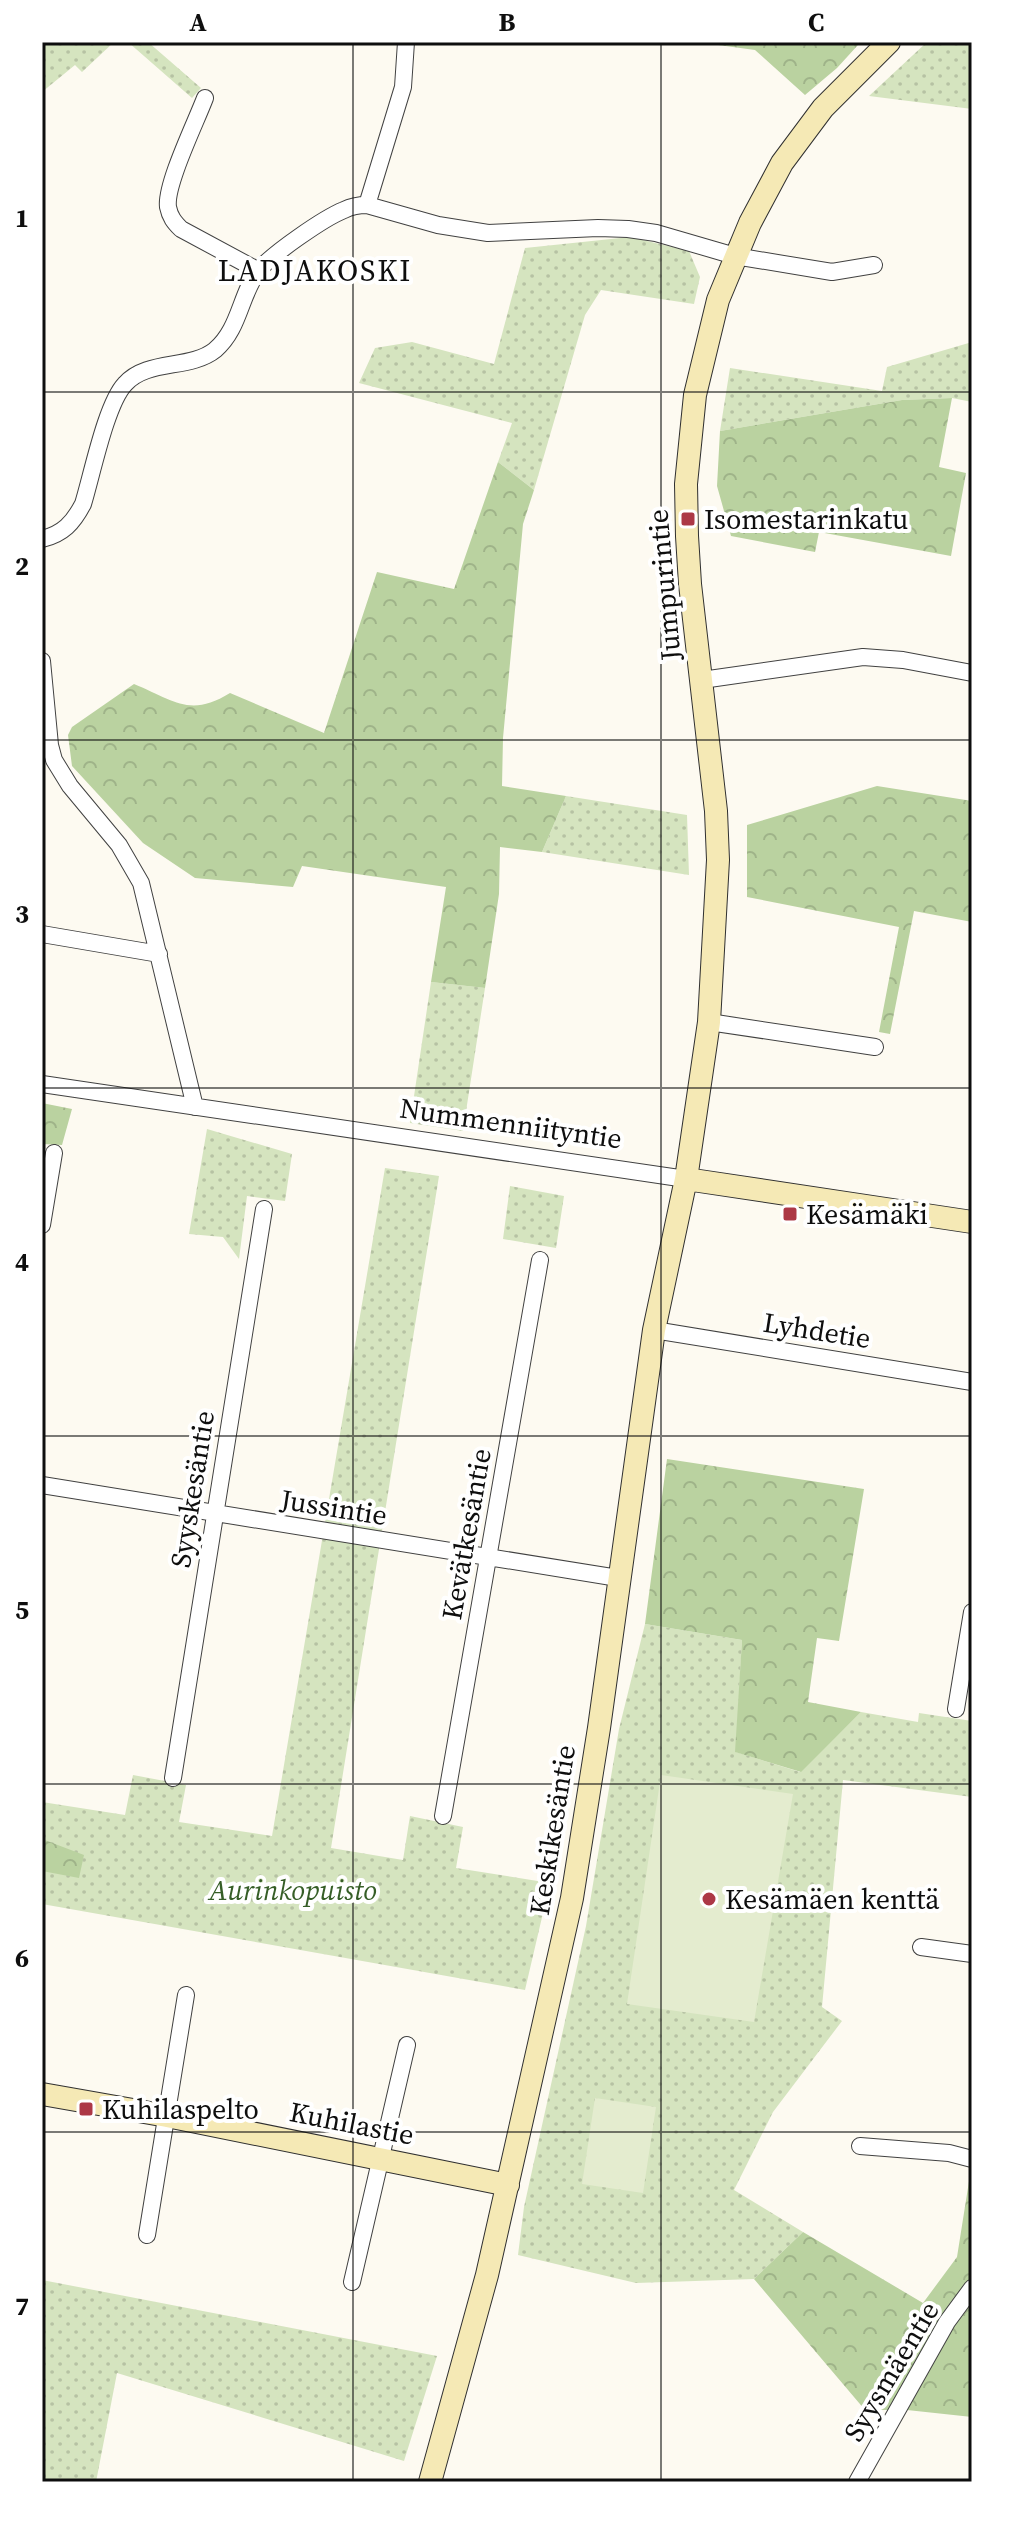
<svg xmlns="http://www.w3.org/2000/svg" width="1014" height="2524" font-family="'Source Serif 4',serif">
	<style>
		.grass { fill: url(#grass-dots) }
		.forest { fill: url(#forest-crowns) }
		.pitch { fill: #e4eccf }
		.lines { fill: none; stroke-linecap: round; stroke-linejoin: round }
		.street-casing { stroke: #414141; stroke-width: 18 }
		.secondary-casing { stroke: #303030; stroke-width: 24 }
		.street { stroke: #fff; stroke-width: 16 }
		.secondary { stroke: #f5e9b5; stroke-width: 22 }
		.grid { fill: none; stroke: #0e0e0e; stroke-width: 2; stroke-opacity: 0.55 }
		.poi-dot { fill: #ac3846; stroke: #fff; stroke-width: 3 }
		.labels { text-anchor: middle; stroke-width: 8; stroke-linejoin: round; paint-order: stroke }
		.poi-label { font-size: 28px; fill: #0e0e0e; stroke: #fff; text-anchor: start }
		.street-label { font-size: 28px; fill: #0e0e0e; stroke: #fff }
		.park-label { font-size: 28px; font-style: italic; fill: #365e27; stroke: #fff }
		.neighbourhood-label { font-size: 30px; letter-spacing: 2px; fill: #0e0e0e; stroke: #fff }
		.neatline { fill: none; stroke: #0e0e0e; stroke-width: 3 }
		.grid-label { font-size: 26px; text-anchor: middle; font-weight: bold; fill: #0e0e0e }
	</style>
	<defs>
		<pattern id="grass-dots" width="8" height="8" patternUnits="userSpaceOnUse" patternTransform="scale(2)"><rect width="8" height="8" fill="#d5e4bf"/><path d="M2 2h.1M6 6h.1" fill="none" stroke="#b6c2a3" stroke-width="1.8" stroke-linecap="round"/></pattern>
		<pattern id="forest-crowns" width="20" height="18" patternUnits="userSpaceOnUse" patternTransform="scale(2)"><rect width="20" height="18" fill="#bad2a0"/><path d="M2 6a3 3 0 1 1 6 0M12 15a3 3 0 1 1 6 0" fill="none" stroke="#9fb389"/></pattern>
	</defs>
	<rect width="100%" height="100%" fill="#fdfaf1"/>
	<path class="grass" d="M42,42h72l-32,30 -7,-7 -33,27z
		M128,42h20l53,46 -9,10z
		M927,42h45v67l-103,-13z
		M630,237l59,14 11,26 -6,27 -93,-14 -16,25 -51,175 -36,-28 14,-39 -153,-40 16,-35 37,-6 82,22 31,-116z
		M972,342v60l-20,-4 -50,2 -182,31 10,-63 152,23 5,-24z
		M566,796l121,19 2,60 -147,-23z
		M431,982l54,6 -22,143 -53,-8z
		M207,1129l85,25 -7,47 -38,-5 -8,63 -16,-22 -34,-3z
		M385,1168l54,8 -108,672 72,12 7,-44 53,11 -7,41 94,15 -25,107 -483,-86v-102l83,13 8,-40 53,10 -7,37 93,14z
		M510,1186l54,10 -8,52 -53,-9z
		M645,1624l97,16 -6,112 64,20 61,-60 57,10 1,-9 53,8v76l-129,-17 -21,227 20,14 -69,91 -39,78 69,42 -49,47 -118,4 -118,-28 6,-48 62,-281 33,-197z
		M42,2280l395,76 -33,105 -287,-88 -21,109h-54z"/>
	<path class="forest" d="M696,42h159l3,3 -21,23 -32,27 -50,-45z
		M952,398l-13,69 27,6 -15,83 -132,-24 -4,20 -84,-16 -14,-50 3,-55 182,-31z
		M498,462l36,28 -11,34 -20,214 -1,48 64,10 -24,56 -42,-5 -1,47 -14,94 -54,-6 15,-95 -144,-21 -9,21 -98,-9 -52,-35 -71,-77 -4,-31 4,-8 62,-43c39,16 56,34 96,9l94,40 53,-161 77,17z
		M877,786l95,15v121l-58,-11 -24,123 -11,-2 20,-105 -152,-30v-72z
		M42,1103l30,6 -10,36 -20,-1z
		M667,1459l197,30 -25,152 -22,-3 -9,64 53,10 -60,60 -66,-20 7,-112 -97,-16z
		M42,1839l42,16 -5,23 -37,-7z
		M970,2175l2,1v241l-65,-7h-42l-111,-131 49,-47 120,71 34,-46z"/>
	<path class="pitch" d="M661,1775l132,19 -39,228 -127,-18z
		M595,2098l61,9 -13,86 -61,-9z"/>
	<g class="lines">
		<defs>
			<path id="street" d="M205,98c-9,24 -40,87 -37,109 2,10 6,15 13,22l78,42
				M367,205l36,-118 3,-45
				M42,539c21,-5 31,-16 41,-35 9,-29 23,-100 42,-120 22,-25 65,-14 90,-34 25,-21 25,-56 44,-80 13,-16 65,-52 85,-60 8,-4 14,-5 23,-5l71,20 50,8 110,-5 30,1 28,4 79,23 97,16 42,-7
				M42,661l8,84 4,15 16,26 49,59 22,38 54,224
				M702,680l161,-23 40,3 69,13
				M42,934l117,20
				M709,1022l166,25
				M42,1084l644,95
				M42,1225l12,-72
				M654,1330l318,52
				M42,1485l576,93
				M956,1709l16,-97
				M173,1778l91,-569
				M443,1816l97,-556
				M921,1947l51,7
				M860,2146l89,7 23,6
				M147,2235l39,-240
				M352,2282l55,-237
				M857,2482l90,-160 25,-34"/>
			<path id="secondary" d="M686,1179l286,43
				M42,2094l125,22 341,69
				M430,2482l57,-207 85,-377 27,-170 55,-398 32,-151 23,-157 9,-162 -2,-49 -26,-227 -3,-48 -1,-52 9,-89 23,-95 32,-77 32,-60 41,-55 66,-66"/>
		</defs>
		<use href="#street" class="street-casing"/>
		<use href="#secondary" class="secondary-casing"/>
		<use href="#street" class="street"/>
		<use href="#secondary" class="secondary"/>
	</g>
	<path class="grid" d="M353,42v2440M661,42v2440M42,392h930M42,740h930M42,1088h930M42,1436h930M42,1784h930M42,2132h930"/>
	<g class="poi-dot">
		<rect x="680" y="511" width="16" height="16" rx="4"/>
		<rect x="782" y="1206" width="16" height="16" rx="4"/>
		<circle cx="709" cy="1899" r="8"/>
		<rect x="78" y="2101" width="16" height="16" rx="4"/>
	</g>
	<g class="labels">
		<g class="poi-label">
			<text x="704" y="529">Isomestarinkatu</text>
			<text x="806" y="1224">Kesämäki</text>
			<text x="725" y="1909">Kesämäen kenttä</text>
			<text x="102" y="2119">Kuhilaspelto</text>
		</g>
		<g class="street-label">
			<text transform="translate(664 585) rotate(-95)" y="10">Jumpurintie</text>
			<text transform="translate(511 1123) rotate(8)" y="10">Nummenniityntie</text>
			<text transform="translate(817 1330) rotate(9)" y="10">Lyhdetie</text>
			<text transform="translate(192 1489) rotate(-81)" y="10">Syyskesäntie</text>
			<text transform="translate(334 1507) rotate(9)" y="10">Jussintie</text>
			<text transform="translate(466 1534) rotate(-80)" y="10">Kevätkesäntie</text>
			<text transform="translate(552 1830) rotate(-81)" y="10">Keskikesäntie</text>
			<text transform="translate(352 2123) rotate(11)" y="10">Kuhilastie</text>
			<text transform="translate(891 2371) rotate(-59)" y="10">Syysmäentie</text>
		</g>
		<g class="park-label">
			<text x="293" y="1900">Aurinkopuisto</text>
		</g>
		<g class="neighbourhood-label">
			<text x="315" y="281">LADJAKOSKI</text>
		</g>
	</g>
	<rect width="1014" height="2524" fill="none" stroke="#ffffff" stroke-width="88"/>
	<rect x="44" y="44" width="926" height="2436" class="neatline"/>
	<g class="grid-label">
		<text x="198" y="31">A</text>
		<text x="507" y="31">B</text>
		<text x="816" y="31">C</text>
		<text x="22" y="227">1</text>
		<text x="22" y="575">2</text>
		<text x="22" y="923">3</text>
		<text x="22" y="1271">4</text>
		<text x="22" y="1619">5</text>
		<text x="22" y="1967">6</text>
		<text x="22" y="2315">7</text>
	</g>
</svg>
